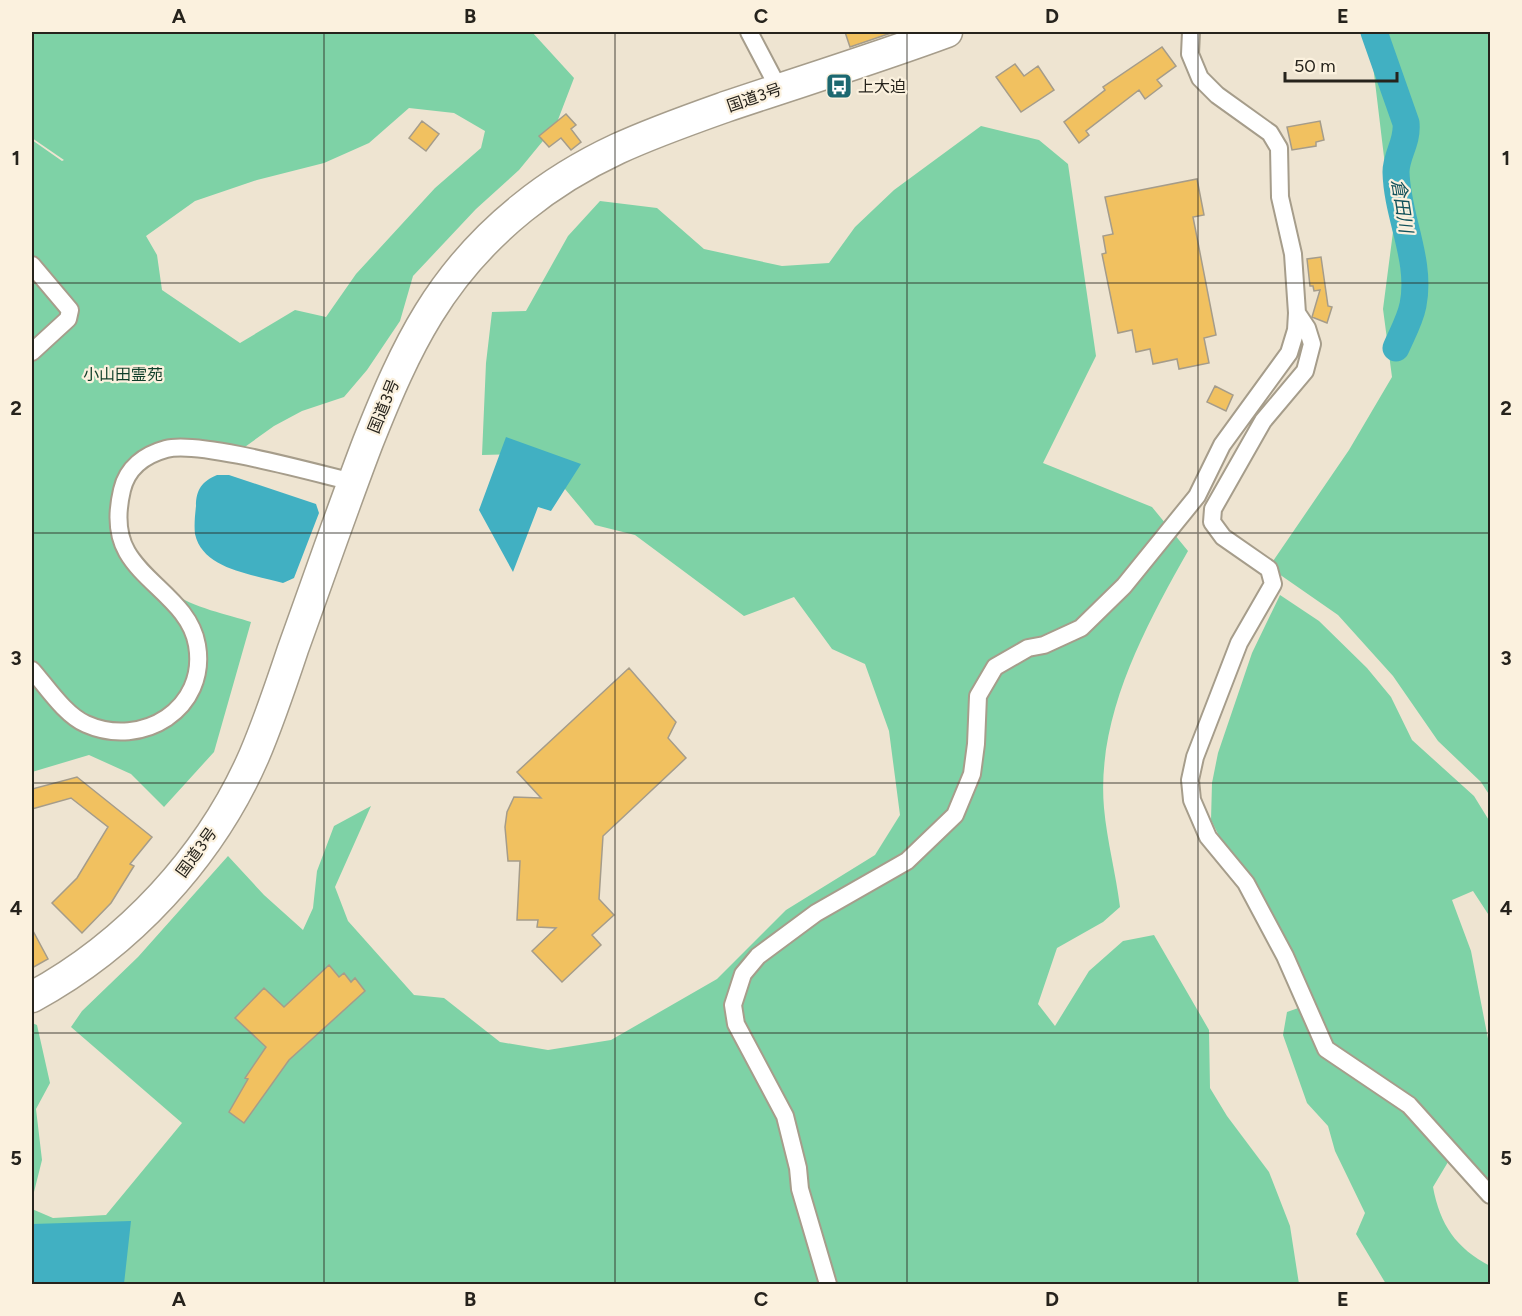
<svg xmlns="http://www.w3.org/2000/svg" width="1522" height="1316" font-family="Figtree,'Noto Sans JP',sans-serif">
	<style>
		.green { fill: #7ed2a6; fill-rule: evenodd }
		.water { fill: #41b0c2 }
		.lines { fill: none; stroke-linecap: round; stroke-linejoin: round }
		.river { stroke: #41b0c2; stroke-width: 27 }
		.building { fill: #f1c160; stroke: #a59c8a; stroke-width: 1.5 }
		.street-casing { stroke: #a69d8b; stroke-width: 20 }
		.highway-casing { stroke: #a69d8b; stroke-width: 33 }
		.street { stroke: #fff; stroke-width: 16 }
		.highway { stroke: #fff; stroke-width: 30 }
		.grid { fill: none; stroke: #26231c; stroke-width: 1.5; stroke-opacity: 0.55 }
		.labels { text-anchor: middle; stroke-width: 4.5; stroke-linejoin: round; paint-order: stroke }
		.poi-label { font-size: 16px; fill: #26231c; stroke: #fbf1de; text-anchor: start }
		.street-label { font-size: 16px; fill: #26231c; stroke: #fbf1de }
		.park-label { font-size: 16px; fill: #0f3e29; stroke: #fbf1de }
		.water-label { font-size: 18px; font-style: italic; fill: #12525b; stroke: #fbf1de }
		.neatline { fill: none; stroke: #26231c; stroke-width: 2 }
		.grid-label { font-size: 20px; text-anchor: middle; font-weight: bold; fill: #26231c }
	</style>
	<rect width="100%" height="100%" fill="#eee4d1"/>
	<path class="green" d="M32,32h500l42,46 -18,47 -37,45 -43,39 -63,67 -13,45 -33,49 -23,27 -42,14 -28,15 -46,33c-24,-5 -54,-9 -77,3 -12,8 -18,19 -21,33 -3,12 -5,25 -2,37 4,18 31,50 46,61 16,14 56,22 77,29l-37,130 -50,55 -33,-33 -42,-19 -57,17v-632l30,21 2,-1 -32,-22zM409,108l45,5 31,18 -4,17 -46,40 -79,86 -30,43 -31,-7 -55,33 -78,-53 -5,-35 -11,-19 49,-35 62,-21 67,-17 45,-20z
		M1369,32h121v764l-9,-14 -43,-41 -45,-65 -55,-61 -69,-48 80,-117 43,-73 -9,-68 10,-77z
		M981,126l58,14 29,24 28,192 -53,107 109,44 36,44c-43,76 -92,166 -84,257 3,33 12,66 16,99l-17,15 -46,26 -19,56 17,22 34,-55 34,-30 31,-6 55,95 1,58 17,28 42,56 21,54 9,58h-1267v-75l21,9 53,-3 76,-92 -111,-96 11,-16 56,-54 90,-101 36,39 39,35 10,-22 4,-37 17,-45 37,-20 -36,81 13,34 66,74 30,3 56,44 48,8 63,-10 106,-61 69,-69 89,-55 25,-40 -11,-84 -24,-67 -33,-15 -38,-52 -50,19 -109,-81 -40,-10 -35,-42 -38,-29 -40,1 4,-92 6,-51 34,-1 42,-75 32,-35 57,7 47,41 78,17 47,-3 26,-36 39,-37z
		M1280,595l39,26 48,47 24,29 21,43 62,56 16,26v95l-17,-26 -21,9 19,51 19,98v149l-8,-3 -34,-33 -15,25c7,38 23,61 57,79v18h-104l-30,-50 9,-21 -30,-62 -7,-25 -21,-23 -24,-68 4,-23 17,-6 -93,-186 1,-37 6,-30 34,-100z
		M32,1023l5,2 13,58 -14,26 6,51 -10,40z"/>
	<path class="water" d="M506,437l75,27 -30,47 -13,-4 -25,65 -34,-62z
		M217,475h12l87,29 3,9 -25,65 -11,5c-30,-9 -80,-13 -88,-49 -1,-9 0,-19 1,-28 0,-16 6,-25 21,-31z
		M131,1221l-7,63h-92v-60z"/>
	<g class="lines">
		<path class="river" d="M1374,32l32,91c2,19 -10,32 -10,49 1,45 26,88 17,133 -3,15 -11,29 -17,43"/>
	</g>
	<path class="building" d="M845,32h49l-44,15z
		M1162,47l14,19 -19,14 5,6 -17,13 -6,-9 -53,41 3,4 -10,8 -15,-21 41,-32 -2,-3z
		M1015,64l9,12 14,-10 16,24 -33,22 -25,-35z
		M566,114l10,11 -5,4 10,13 -10,8 -10,-12 -12,9 -10,-11z
		M422,121l17,13 -13,17 -17,-13z
		M1320,121l4,19 -8,2v4l-24,4 -5,-23z
		M1197,179l7,36 -11,2 23,118 -12,3 5,25 -30,6 -2,-10 -24,5 -3,-15 -14,3 -4,-22 -14,3 -16,-79 4,-1 -3,-17 10,-2 -8,-37z
		M1321,257l7,49 4,1 -5,16 -15,-6 8,-27 -6,1 -1,-5h-3l-3,-27z
		M1215,386l18,9 -7,16 -19,-9z
		M629,668l47,54 -8,16 18,20 -83,78 -4,63 15,16 -22,20 9,10 -39,37 -30,-31 24,-23 -19,-1 1,-7h-21l3,-59h-12l-3,-34 2,-15 7,-15 27,1 -24,-26z
		M77,777l75,60 -22,27 4,2 -23,37 -29,30 -30,-30 25,-25 31,-51 -37,-29 -39,11v-20z
		M32,929l16,30 -16,9z
		M329,965l10,12 5,-4 7,9 4,-4 10,13 -76,69 -45,63 -15,-11 19,-33 -3,-1 21,-31 -31,-29 29,-30 20,19z"/>
	<g class="lines">
		<defs>
			<path id="street" d="M749,32l30,57
				M1191,32l-1,22 10,24 17,17 53,38 9,15 1,49 13,57 4,59 10,15 5,16 -7,27 -42,50 -50,88 -1,13 11,15 46,32 4,15 -34,59 -44,114 -5,23 2,20 16,37 38,46 39,73 41,93 83,56 81,90
				M32,265l38,45 -2,9 -36,33
				M32,670c15,17 33,45 54,54 56,25 122,-15 111,-79 -7,-41 -51,-60 -70,-93 -11,-19 -10,-41 -5,-62 5,-22 22,-35 44,-41 32,-9 149,24 187,33
				M828,1284l-28,-95 -2,-21 -13,-52 -49,-92 -3,-19 10,-31 15,-18 58,-43 91,-52 48,-46 17,-41 4,-30 2,-48 17,-29 33,-19 16,-3 37,-17 43,-42 73,-90 25,-51 67,-92 7,-23 1,-17"/>
			<path id="highway" d="M32,997c96,-52 178,-140 222,-241 15,-35 27,-71 39,-107 25,-69 49,-139 75,-207 38,-96 72,-168 154,-234 64,-52 127,-74 203,-101 74,-25 149,-48 222,-75"/>
		</defs>
		<use href="#street" class="street-casing"/>
		<use href="#highway" class="highway-casing"/>
		<use href="#street" class="street"/>
		<use href="#highway" class="highway"/>
	</g>
	<path class="grid" d="M324,32v1252M615,32v1252M907,32v1252M1198,32v1252M32,283h1458M32,533h1458M32,783h1458M32,1033h1458"/>
	<defs>
		<symbol id="bus-square" viewBox="-11 -11 22 22"><rect x="-9" y="-9" width="18" height="18" rx="4" fill="#1c6870" stroke="#fbf1de"/><path d="M-5-6H5V4H4V6H2V4H-2V6H-4V4H-5ZM-3.5-4V0h7V-4ZM-3.5 1.2v1.5H-2V1.2ZM2 1.2v1.5H3.5V1.2Z" fill="#fff"/></symbol>
	</defs>
	<g fill-rule="evenodd">
		<use href="#bus-square" x="824" y="71" width="30" height="30"/>
	</g>
	<g class="labels">
		<g class="poi-label">
			<text x="858" y="92">上大迫</text>
		</g>
		<g class="street-label">
			<text transform="translate(754 97) rotate(-19)" y="6">国道3号</text>
			<text transform="translate(383 406) rotate(-68)" y="6">国道3号</text>
			<text transform="translate(196 852) rotate(-54)" y="6">国道3号</text>
		</g>
		<g class="park-label">
			<text x="123" y="380">小山田霊苑</text>
		</g>
		<g class="water-label">
			<text transform="translate(1402 206) rotate(81)" y="6">倉田川</text>
		</g>
	</g>
	<rect width="1522" height="1316" fill="none" stroke="#fbf1de" stroke-width="66"/>
	<path d="M1285 72v9h112v-9" fill="none" stroke="#26231c" stroke-width="3"/>
	<text x="1294" y="72" font-size="18" fill="#26231c" stroke="#fbf1de" stroke-width="4.5" paint-order="stroke">50 m</text>
	<rect x="33" y="33" width="1456" height="1250" class="neatline"/>
	<g class="grid-label">
		<text x="179" y="23">A</text>
		<text x="470" y="23">B</text>
		<text x="761" y="23">C</text>
		<text x="1052" y="23">D</text>
		<text x="1343" y="23">E</text>
		<text x="16" y="165">1</text>
		<text x="1506" y="165">1</text>
		<text x="16" y="415">2</text>
		<text x="1506" y="415">2</text>
		<text x="16" y="665">3</text>
		<text x="1506" y="665">3</text>
		<text x="16" y="915">4</text>
		<text x="1506" y="915">4</text>
		<text x="16" y="1165">5</text>
		<text x="1506" y="1165">5</text>
		<text x="179" y="1306">A</text>
		<text x="470" y="1306">B</text>
		<text x="761" y="1306">C</text>
		<text x="1052" y="1306">D</text>
		<text x="1343" y="1306">E</text>
	</g>
</svg>
